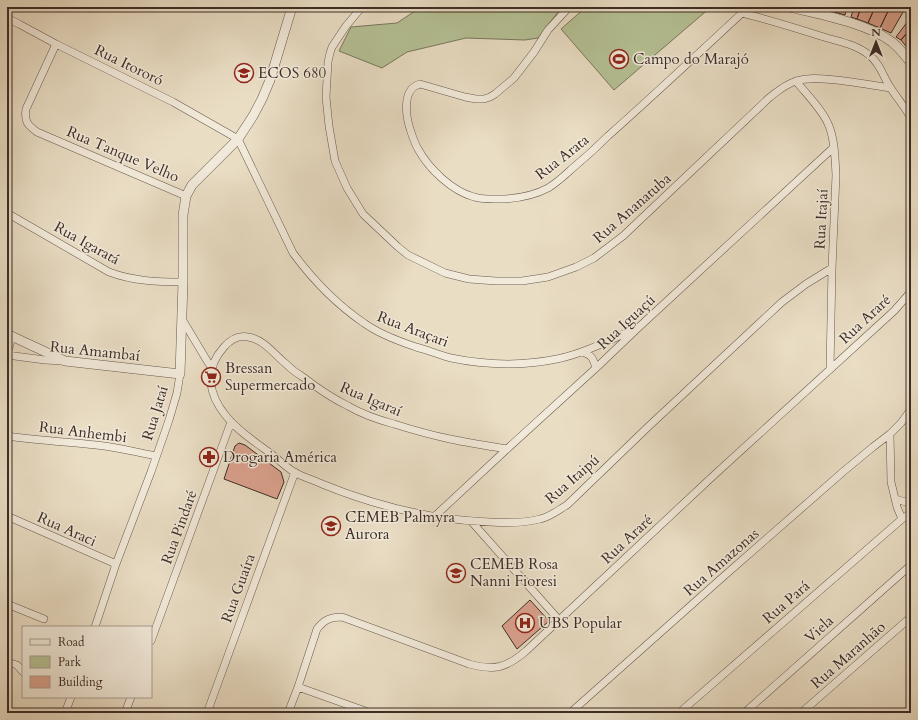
<svg xmlns="http://www.w3.org/2000/svg" width="918" height="720" font-family="Cardo,serif">
	<style>
		.green { fill: #b5c195; stroke: #79775e }
		.building { fill: #dca28f; stroke: #3d2d27 }
		.lines { fill: none; stroke-linecap: round; stroke-linejoin: round }
		.minor-casing { stroke: #68594e; stroke-width: 8 }
		.tertiary-casing { stroke: #68594e; stroke-width: 10 }
		.minor { stroke: #f1e9d9; stroke-width: 7 }
		.tertiary { stroke: #f1e9d9; stroke-width: 9 }
		.labels { text-anchor: middle; stroke-width: 3; stroke-linejoin: round; paint-order: stroke }
		.poi-label { font-size: 15px; fill: #3d2d27; stroke: #f1e9d9; text-anchor: start }
		.street-label { font-size: 15px; fill: #3d2d27; stroke: #f1e9d9 }
	</style>
	<rect width="100%" height="100%" fill="#e9ddc4"/>
	<filter id="stains"><feTurbulence type="fractalNoise" baseFrequency=".005" numOctaves="4"/><feColorMatrix values="0 0 0 0 .2 0 0 0 0 .09 0 0 0 0 .02 0 0 0 .5 -.17"/></filter>
	<radialGradient id="worn" r=".72"><stop offset=".6" stop-color="#630" stop-opacity="0"/><stop offset="1" stop-color="#630" stop-opacity=".3"/></radialGradient>
	<path class="green" d="M421,7h141l-24,31 -13,2 -59,-2 -59,14 -25,16 -43,-17 12,-24 46,-4z
		M586,7h125l-97,83 -53,-61z"/>
	<path class="building" d="M820,7h13l-2,4z
		M833,7h14l-2,8 -14,-4z
		M854,7h7l-4,12 -6,-2z
		M861,7h14l-7,16 -11,-4z
		M875,7h15l-10,21 -12,-5z
		M890,7h16l-15,26 -11,-5z
		M911,17v11l-10,12 -5,-3z
		M911,28v20l-2,2 -8,-10z
		M239,443l6,2 36,27 3,10 -7,17 -53,-20 11,-33z
		M530,600l19,21 -32,28 -15,-23z"/>
	<g class="lines">
		<defs>
			<path id="minor" d="M362,7l-16,19 -14,21 -2,6 -2,9 -2,35 3,29 6,35 12,27 16,26 35,33 10,8 37,18 24,6 27,2h26l26,-4 28,-10 18,-9 29,-22 147,-139c8,-6 16,-13 26,-16 13,-4 27,-2 40,-1 18,2 36,5 54,8
				M569,7l-21,23 -14,22 -20,26 -19,16 -5,3 -6,2h-8l-11,-2 -45,-13c-19,5 -14,34 -9,48 2,6 4,12 7,17 11,20 34,42 56,48 10,3 21,2 31,2 14,-1 30,-4 43,-11 10,-6 18,-14 26,-21 12,-10 23,-20 34,-31 45,-40 90,-82 134,-123
				M738,7l4,6c28,7 57,16 85,25 14,4 30,7 42,17 11,8 14,21 21,32 7,11 15,20 21,31
				M7,18l12,6 37,20 117,58 65,37 55,114c20,27 43,51 71,70 15,11 34,18 52,24 12,3 23,8 35,11 34,7 71,8 106,1 28,-6 55,-20 82,-32
				M56,44l-30,65c-2,13 2,16 11,23l149,64
				M796,81c11,14 27,29 33,45 6,15 6,33 7,49l-4,93 -2,101
				M7,213l102,59c24,9 48,10 74,10
				M182,319l30,50
				M7,352l3,-7 1,-9
				M582,352c10,3 11,6 14,16
				M7,355l38,5 18,1
				M890,434l1,48 6,25 5,12
				M7,436c29,4 59,6 89,9 20,2 40,7 60,11
				M507,449c-19,-3 -38,-6 -57,-10 -19,-4 -37,-9 -56,-15 -15,-4 -32,-10 -46,-18 -16,-8 -31,-18 -45,-29 -7,-4 -13,-9 -18,-14 -12,-10 -22,-24 -37,-26 -10,-2 -17,2 -24,10 -20,22 -16,47 2,69 12,15 29,26 44,37 8,6 16,14 24,19 9,5 19,8 28,12 54,22 110,36 168,38 16,1 35,1 50,-3 10,-2 18,-9 27,-14l82,-79 133,-124 24,-18 26,-16
				M895,499l11,3h5
				M7,516l109,48
				M435,516l72,-67 89,-81 43,-41 195,-180
				M471,521l88,99
				M7,604l37,15
				M95,627l21,-63 35,-92 18,-52 8,-27 3,-19
				M151,641l80,-219
				M7,662l10,3 6,7
				M298,687l73,26
				M65,713l6,-16
				M125,713l6,-16
				M207,713l88,-241
				M288,713l10,-26 19,-58c7,-9 13,-12 25,-12l127,47c26,7 37,4 57,-13l186,-174 182,-166 15,-17 2,-4
				M570,713l154,-137 120,-105 29,-24 17,-13 11,-11 10,-14
				M679,713l223,-194 9,-6
				M744,713l167,-148
				M801,713l110,-96"/>
			<path id="tertiary" d="M789,7c30,7 78,16 103,35 7,6 13,13 19,21
				M7,334l58,27 115,13 3,-92v-67l3,-19 6,-11 46,-46 15,-23 9,-17 8,-19 22,-73"/>
		</defs>
		<use href="#minor" class="minor-casing"/>
		<use href="#tertiary" class="tertiary-casing"/>
		<use href="#minor" class="minor"/>
		<use href="#tertiary" class="tertiary"/>
	</g>
	<defs>
		<symbol id="stadium-ring" viewBox="-11 -11 22 22"><circle r="9.5" fill="#f1e9d9" stroke="#8f2418" stroke-width="1.5"/><path d="M0-5a6.5 5 0 1 0 0 10a6.5 5 0 1 0 0-10ZM-3.5-1.8h7v3.6h-7Z" fill="#8f2418"/></symbol>
		<symbol id="school-ring" viewBox="-11 -11 22 22"><circle r="9.5" fill="#f1e9d9" stroke="#8f2418" stroke-width="1.5"/><path d="M0-5L7-2L0 1L-7-2ZM-4 1L0 2.5L4 1V4Q0 6-4 4Z" fill="#8f2418"/></symbol>
		<symbol id="supermarket-ring" viewBox="-11 -11 22 22"><circle r="9.5" fill="#f1e9d9" stroke="#8f2418" stroke-width="1.5"/><path d="M-6-5.5h2.5l.6 2H6L4.5 2H-2.5L-4.4-4H-6ZM-1.5 3.2a1.3 1.3 0 1 0 .1 0ZM3 3.2a1.3 1.3 0 1 0 .1 0Z" fill="#8f2418"/></symbol>
		<symbol id="pharmacy-ring" viewBox="-11 -11 22 22"><circle r="9.5" fill="#f1e9d9" stroke="#8f2418" stroke-width="1.5"/><path d="M-2-6h4v4h4v4h-4v4h-4v-4h-4v-4h4Z" fill="#8f2418"/></symbol>
		<symbol id="hospital-ring" viewBox="-11 -11 22 22"><circle r="9.5" fill="#f1e9d9" stroke="#8f2418" stroke-width="1.5"/><path d="M-5-5h3v3.5h4V-5h3V5h-3V1.5h-4V5h-3Z" fill="#8f2418"/></symbol>
	</defs>
	<g fill-rule="evenodd">
		<use href="#stadium-ring" x="608" y="48" width="22" height="22"/>
		<use href="#school-ring" x="233" y="62" width="22" height="22"/>
		<use href="#supermarket-ring" x="200" y="366" width="22" height="22"/>
		<use href="#pharmacy-ring" x="198" y="446" width="22" height="22"/>
		<use href="#school-ring" x="320" y="515" width="22" height="22"/>
		<use href="#school-ring" x="445" y="562" width="22" height="22"/>
		<use href="#hospital-ring" x="514" y="612" width="22" height="22"/>
	</g>
	<g class="labels">
		<g class="poi-label">
			<text x="633" y="64">Campo do Marajó</text>
			<text x="258" y="78">ECOS 680</text>
			<text x="225" y="373">Bressan<tspan x="225" dy="17">Supermercado</tspan></text>
			<text x="223" y="462">Drogaria América</text>
			<text x="345" y="522">CEMEB Palmyra<tspan x="345" dy="17">Aurora</tspan></text>
			<text x="470" y="569">CEMEB Rosa<tspan x="470" dy="17">Nanni Fioresi</tspan></text>
			<text x="539" y="628">UBS Popular</text>
		</g>
		<g class="street-label">
			<text transform="translate(129 65) rotate(26)" y="5">Rua Itororó</text>
			<text transform="translate(123 154) rotate(23)" y="5">Rua Tanque Velho</text>
			<text transform="translate(562 157) rotate(-38)" y="5">Rua Arata</text>
			<text transform="translate(632 208) rotate(-41)" y="5">Rua Ananatuba</text>
			<text transform="translate(821 219) rotate(-87)" y="5">Rua Itajaí</text>
			<text transform="translate(87 243) rotate(29)" y="5">Rua Igaratá</text>
			<text transform="translate(865 319) rotate(-43)" y="5">Rua Araré</text>
			<text transform="translate(626 322) rotate(-43)" y="5">Rua Iguaçú</text>
			<text transform="translate(413 329) rotate(21)" y="5">Rua Araçari</text>
			<text transform="translate(95 351) rotate(6)" y="5">Rua Amambaí</text>
			<text transform="translate(371 399) rotate(23)" y="5">Rua Igaraí</text>
			<text transform="translate(155 413) rotate(-73)" y="5">Rua Jataí</text>
			<text transform="translate(83 432) rotate(7)" y="5">Rua Anhembi</text>
			<text transform="translate(572 479) rotate(-41)" y="5">Rua Itaipú</text>
			<text transform="translate(179 527) rotate(-70)" y="5">Rua Pindaré</text>
			<text transform="translate(67 529) rotate(24)" y="5">Rua Araci</text>
			<text transform="translate(627 539) rotate(-43)" y="5">Rua Araré</text>
			<text transform="translate(721 562) rotate(-41)" y="5">Rua Amazonas</text>
			<text transform="translate(238 588) rotate(-70)" y="5">Rua Guaíra</text>
			<text transform="translate(786 602) rotate(-41)" y="5">Rua Pará</text>
			<text transform="translate(819 629) rotate(-42)" y="5">Viela</text>
			<text transform="translate(848 655) rotate(-41)" y="5">Rua Maranhão</text>
		</g>
	</g>
	<rect width="918" height="720" fill="none" stroke="#e9ddc4" stroke-width="24"/>
	<rect x="8" y="8" width="902" height="704" fill="none" stroke="#3d2d27" stroke-width="2"/>
	<rect x="12" y="12" width="894" height="696" fill="none" stroke="#3d2d27"/>
	<rect x="22" y="626" width="130" height="72" fill="#f1e9d9" stroke="#a99e92"/>
	<rect x="30" y="639" width="20" height="6" fill="#f1e9d9" stroke="#a99e92"/>
	<text x="58" y="646" font-size="12" fill="#3d2d27">Road</text>
	<rect x="30" y="656" width="20" height="12" fill="#b5c195" stroke="#a99e92"/>
	<text x="58" y="666" font-size="12" fill="#3d2d27">Park</text>
	<rect x="30" y="676" width="20" height="12" fill="#dca28f" stroke="#a99e92"/>
	<text x="58" y="686" font-size="12" fill="#3d2d27">Building</text>
	<g transform="translate(876 42)" stroke="#f1e9d9" stroke-width="3" paint-order="stroke">
	<path d="M0-3L7 15L0 10L-7 15Z" fill="#3d2d27"/>
	<text y="-6" font-size="11" font-weight="bold" text-anchor="middle" fill="#3d2d27">N</text>
	</g>
	<rect width="100%" height="100%" filter="url(#stains)"/>
	<rect width="100%" height="100%" fill="url(#worn)"/>
</svg>
